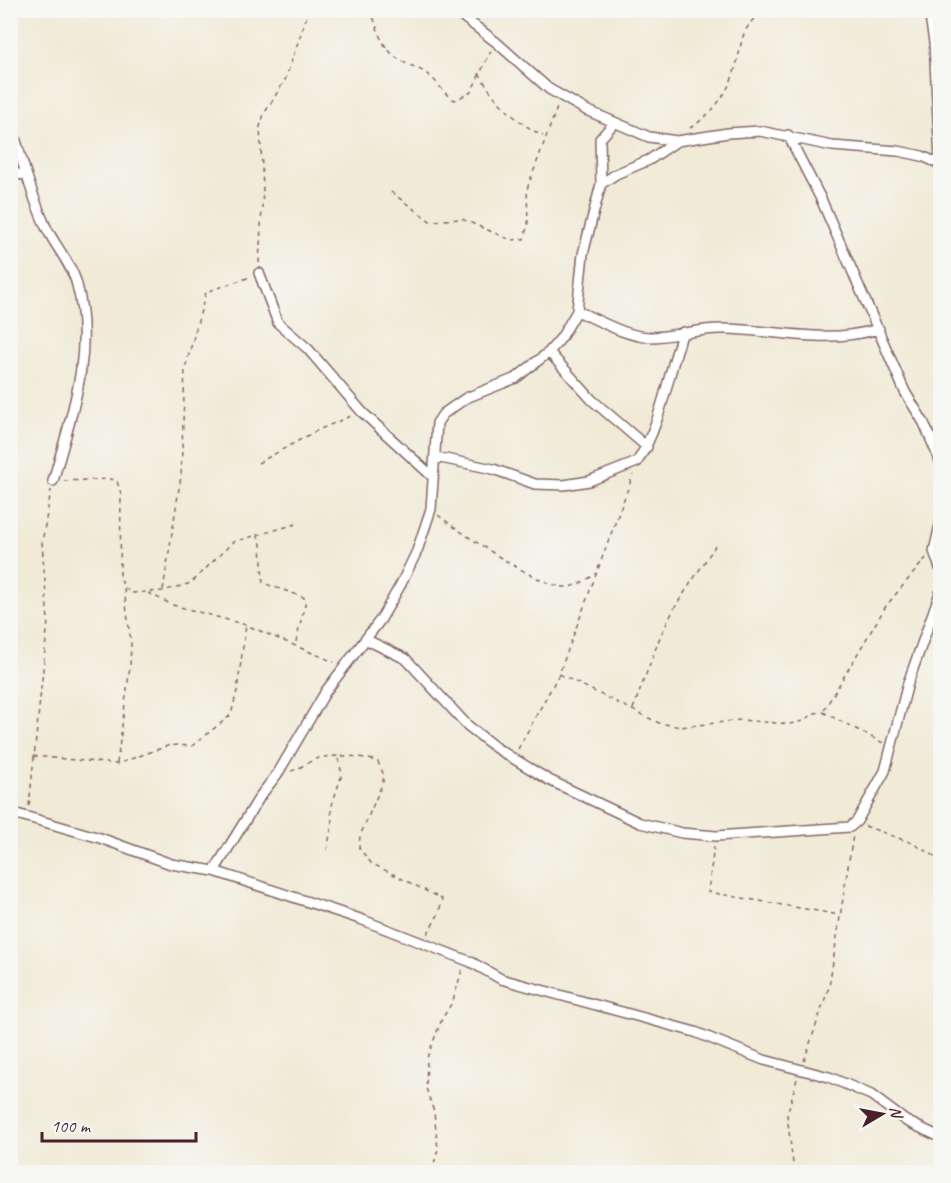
<svg xmlns="http://www.w3.org/2000/svg" width="951" height="1183" font-family="Caveat,sans-serif">
	<style>
		.lines { fill: none; stroke-linecap: round; stroke-linejoin: round }
		.street-casing { stroke: #846667; stroke-width: 12 }
		.path { stroke: #846667; stroke-width: 1.5; stroke-dasharray: 4.5 4.5; stroke-linecap: butt }
		.street { stroke: #fff; stroke-width: 9 }
	</style>
	<rect width="100%" height="100%" fill="#f6f6f2"/>
	<filter id="ink" filterUnits="userSpaceOnUse"><feTurbulence type="fractalNoise" baseFrequency=".0167" numOctaves="2"/><feDisplacementMap in="SourceGraphic" scale="12" xChannelSelector="R" yChannelSelector="G"/><feConvolveMatrix kernelMatrix="1 2 1 2 8 2 1 2 1" color-interpolation-filters="sRGB"/></filter>
	<filter id="wash" filterUnits="userSpaceOnUse"><feTurbulence type="fractalNoise" baseFrequency=".008" numOctaves="4" result="noise"/><feDisplacementMap in="SourceGraphic" scale="24" xChannelSelector="R" yChannelSelector="G"/><feGaussianBlur stdDeviation="1.35" result="paint"/><feColorMatrix in="noise" values="0 0 0 0 0 0 0 0 0 0 0 0 0 0 0 0 0 1.4 0 .05"/><feComposite in="paint" operator="in"/></filter>
	<g filter="url(#wash)">
		<rect width="100%" height="100%" fill="#f0ead6"/>
	</g>
	<g filter="url(#ink)">
		<g class="lines">
			<defs>
				<path id="street" d="M454,10l42,32 53,47 37,21 63,27 28,4 51,-8 32,-2 72,15 66,5 24,5 18,8
					M929,10l5,32 6,118
					M10,121c11,35 20,71 35,104 9,20 27,39 32,60 18,67 -6,132 -24,196
					M788,135l33,64 84,193 19,31 16,38
					M10,173l15,2
					M601,184l-1,-45 14,-16
					M259,273l19,50 30,26 54,63 71,65
					M577,311c22,9 49,26 73,26 25,0 49,-9 74,-8 56,1 98,16 155,0
					M549,352l43,48 55,47
					M436,457l57,12 42,15 29,1 25,-4 48,-19c25,-39 30,-86 46,-130
					M940,525l-6,26 6,17
					M365,639l41,20 61,66 29,23 53,32 91,43 42,10 34,3 134,-9 7,-6 28,-50 23,-88 32,-90
					M10,812l90,26 71,26 43,7 146,48 111,43 30,17 194,53 69,28 65,17 42,18 35,26 34,16
					M214,871l47,-76 17,-22 48,-82 55,-72 20,-35 16,-33 14,-42 6,-86 6,-9 23,-16 50,-20 33,-26 12,-14 16,-27 6,-57 18,-70 15,-10 33,-14 28,-19"/>
			</defs>
			<use href="#street" class="street-casing"/>
			<path class="path" d="M369,10c8,11 8,24 15,34 15,23 30,18 48,34 9,8 12,17 23,22l16,-8 20,-41
				M479,73c16,29 35,47 64,63
				M690,128c22,-14 38,-34 45,-59 9,-29 2,-34 27,-59
				M391,192l39,29 32,-2 49,21 13,-1 4,-15 -1,-35 31,-84
				M259,263l4,-74 -3,-62 4,-13 21,-34 24,-70
				M258,463l58,-32 37,-16
				M64,481l47,-2 6,2 4,13 -1,83 4,11 9,5 13,-1 17,-1 28,-8 42,-41 63,-18
				M438,515c22,17 104,74 129,72 11,-1 21,-8 30,-14
				M257,534l4,10 2,39 40,14 3,3 -11,46
				M163,590l18,-114 4,-107 21,-77 44,-15
				M148,593l25,12 73,20 88,37
				M559,674l100,49 22,4 60,-7 49,4 13,-3 12,-8 8,-1 60,31
				M633,709l27,-72 15,-30 40,-61
				M824,710l62,-104 40,-48
				M518,749l41,-75 74,-199
				M33,756l84,8 53,-19 22,1 39,-31 6,-24 9,-66
				M117,763l13,-96 1,-23 -7,-55
				M291,771c9,-2 16,-9 25,-12 17,-5 46,-4 62,3l5,11v9l-23,54 -1,12 12,15 71,36 -3,14 -12,22
				M29,806l19,-185 -6,-78 9,-53
				M865,826l47,17 28,16
				M714,846l-6,46 132,23
				M327,850l5,-25 -1,-17 11,-34 -4,-16
				M804,1061l25,-74 24,-152
				M432,1172l6,-23 -4,-37 -8,-24 1,-30 15,-39 11,-18 9,-31
				M794,1172l-7,-57 10,-36"/>
			<use href="#street" class="street"/>
		</g>
	</g>
	<rect width="951" height="1183" fill="none" stroke="#f6f6f2" stroke-width="36"/>
	<g transform="translate(882 1114) rotate(80)" stroke="#f6f6f2" stroke-width="4.5" paint-order="stroke">
	<path d="M0-4.5L10 22L0 15L-10 22Z" fill="#4a1f2b"/>
	<text y="-9" font-size="16" font-weight="bold" text-anchor="middle" fill="#4a1f2b">N</text>
	</g>
	<path d="M42 1132v9h154v-9" fill="none" stroke="#4a1f2b" stroke-width="3"/>
	<text x="51" y="1132" font-size="18" fill="#4a1f2b" stroke="#f6f6f2" stroke-width="4.5" paint-order="stroke">100 m</text>
</svg>
